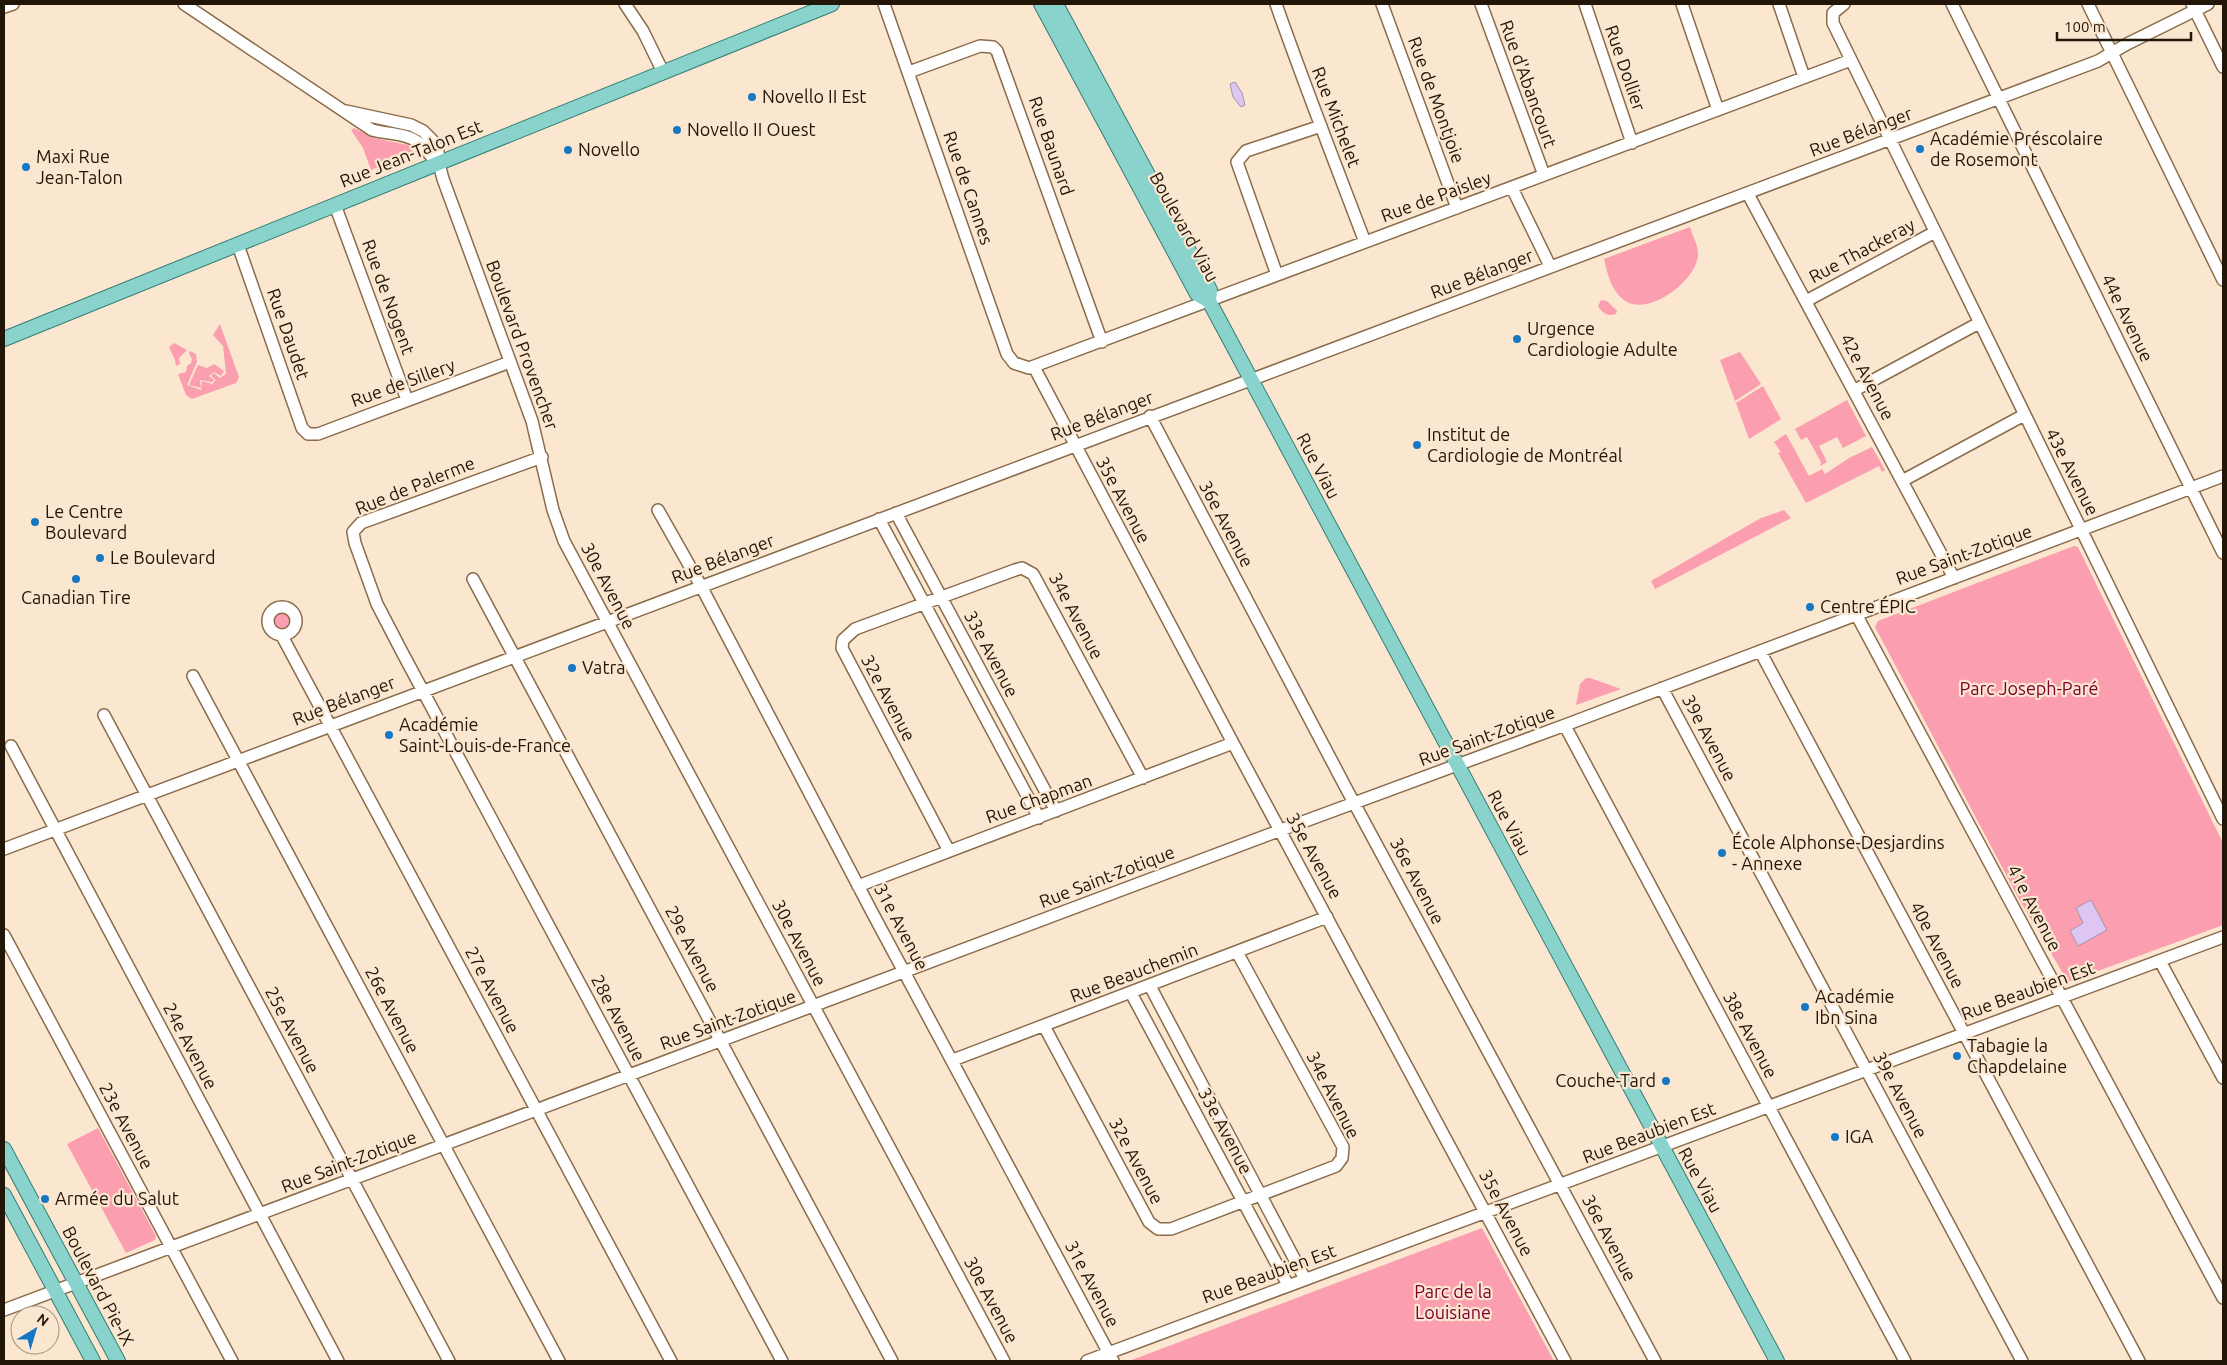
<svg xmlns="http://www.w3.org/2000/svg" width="2227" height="1365" font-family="Ubuntu,sans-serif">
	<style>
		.green { fill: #fb9eaf }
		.water { fill: #ddc6f2; stroke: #a591ac }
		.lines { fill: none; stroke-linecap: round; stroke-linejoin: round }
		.minor-casing { stroke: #8b6c4a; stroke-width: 14 }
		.major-casing { stroke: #337d73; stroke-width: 16 }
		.minor { stroke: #fff; stroke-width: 11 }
		.major { stroke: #8ad3cd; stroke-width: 14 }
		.poi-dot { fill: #1578c4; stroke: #fbe6d0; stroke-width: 2 }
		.labels { text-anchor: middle; stroke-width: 4.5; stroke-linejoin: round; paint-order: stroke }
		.street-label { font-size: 18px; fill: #221608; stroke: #fbe6d0 }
		.poi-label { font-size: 18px; fill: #221608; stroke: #fbe6d0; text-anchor: start }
		.park-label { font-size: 18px; fill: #810033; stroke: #fbe6d0 }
	</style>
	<rect width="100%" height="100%" fill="#fbe6d0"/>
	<path class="green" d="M354,128l20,10 34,7 6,8 -43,17 -8,-22 -12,-18z
		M1690,227c2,8 8,18 8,26 1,26 -47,62 -71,49 -16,-10 -19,-27 -23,-43z
		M1601,300l6,1 10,10 -1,3c-8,3 -14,-1 -18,-8z
		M220,324l19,53 -3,6 -44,16 -6,-4 -8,-21 8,-2 1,-6 4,-3 1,-4 -3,-5 1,-3 6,3 1,8 -10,23 14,5 1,-9 10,3 4,-4 -5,-4 3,-3 6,5 6,-4 -3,-28 -10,-11z
		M174,343l13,7 -8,8 1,6 -4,2 -1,-6 -6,-13z
		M1740,352l21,32 -26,17 -15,-41z
		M214,364l10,7 -3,5 -7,-4 -5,4 5,4 -2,2 -12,-2 1,8 -12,-3 9,-20 9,3z
		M1763,386l18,33 -32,20 -13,-36z
		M1847,400l19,36 -23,12 -6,-11 -18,9 8,16 -7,4 1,-4 -14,-25 -6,3 -6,-11z
		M1786,434l23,42 13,-7 3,5 24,-16 23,-11 13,23 -3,2 -3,-6 -73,37 -28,-50 3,-1 -7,-10z
		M1784,510l7,8 -136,71 -4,-8 110,-63z
		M2074,546l4,1 145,296v82l-155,57 -49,-83 -144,-272 3,-6z
		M273 621a9 9 0 1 1 18 0a9 9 0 1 1-18 0Z
		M1586,678h4l31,11 -45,16 4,-21z
		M98,1128l58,108 -1,4 -29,13 -59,-109z
		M1482,1228l72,133h-425z"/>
	<path class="water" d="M1235,82l7,11 3,12 -4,2 -8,-10 -3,-13z
		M2091,900l16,30 -29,16 -8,-15 13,-8 -7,-15z"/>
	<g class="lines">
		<defs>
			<path id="minor" d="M184,4l188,126c15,4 35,3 47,13 8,6 11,14 20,21
				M625,4l18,27 20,41
				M884,4l123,350 7,9 15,5 822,-308
				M1276,4c28,80 59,159 89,238
				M1382,4l75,204
				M1481,4l63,171
				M1585,4l47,139
				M1682,4l36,106
				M1779,4l25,73
				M1844,4l-11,9v10l390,796
				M1952,4l271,549
				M2088,4l135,276
				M2192,4l31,63
				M4,7l9,-3
				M909,72l71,-26 13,1 4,4 105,291
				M346,111l65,14 12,6 11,11 4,9 1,13 4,15 89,242 21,89 11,31 440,820
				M1512,188l38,78
				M1748,194l206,384
				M335,205l72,195
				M238,245l64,183 6,6h10l192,-72
				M1277,275l-40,-113 9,-11 75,-25
				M1806,301l129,-69
				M1034,367l199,376 332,618
				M1855,390l124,-67
				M1150,416l196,372 309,573
				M542,457l-181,66 -8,9 2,11 22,61 25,48 380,709
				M1902,481l122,-66
				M658,510l43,76 172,328 240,447
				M896,513l160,298
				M879,519l160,299
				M473,579l419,782
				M268 621a14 14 0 1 1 28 0a14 14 0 1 1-28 0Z
				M1856,614l367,684
				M282,636l389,725
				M1760,651l379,710
				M193,676l366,685
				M1662,688l360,673
				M104,715l345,646
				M1565,726l340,635
				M11,746l327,615
				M4,849l2094,-788 29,-17 81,-40
				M949,851l-107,-203 1,-8 12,-11 160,-59 7,-2 11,6 110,204
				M858,886l375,-143
				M4,935l228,426
				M2160,961l63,117
				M1150,986l155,293
				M1131,993l157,292
				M1044,1026l105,196 9,7h13l165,-63 6,-8 1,-11 -106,-195
				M953,1060l374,-143
				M4,1310l1277,-480 287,-106 655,-248
				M1087,1361l1136,-424"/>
			<path id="major" d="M1041,4l156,290 12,7
				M1056,4l154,286 -1,11
				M1209,301l568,1060
				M4,339l828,-335
				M4,1149l114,212
				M4,1195l89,166"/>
		</defs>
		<use href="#minor" class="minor-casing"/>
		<use href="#major" class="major-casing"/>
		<use href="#minor" class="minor"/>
		<use href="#major" class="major"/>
	</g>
	<g class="poi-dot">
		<circle cx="752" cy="97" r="5"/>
		<circle cx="677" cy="130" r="5"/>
		<circle cx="1920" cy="149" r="5"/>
		<circle cx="568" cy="150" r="5"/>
		<circle cx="26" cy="167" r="5"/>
		<circle cx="1517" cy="339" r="5"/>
		<circle cx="1417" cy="445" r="5"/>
		<circle cx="35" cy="522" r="5"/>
		<circle cx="100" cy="558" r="5"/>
		<circle cx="76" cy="579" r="5"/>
		<circle cx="1810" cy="607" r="5"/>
		<circle cx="572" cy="668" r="5"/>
		<circle cx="389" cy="735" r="5"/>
		<circle cx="1722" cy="853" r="5"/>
		<circle cx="1805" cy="1007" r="5"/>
		<circle cx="1957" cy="1056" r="5"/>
		<circle cx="1666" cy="1081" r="5"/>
		<circle cx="1835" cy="1137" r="5"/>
		<circle cx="45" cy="1199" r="5"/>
	</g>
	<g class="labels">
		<g class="street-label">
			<text transform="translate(1625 68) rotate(71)" y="6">Rue Dollier</text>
			<text transform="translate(1528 84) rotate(70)" y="6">Rue d'Abancourt</text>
			<text transform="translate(1436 100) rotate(70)" y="6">Rue de Montjoie</text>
			<text transform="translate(1336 117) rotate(69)" y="6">Rue Michelet</text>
			<text transform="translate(1861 132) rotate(-21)" y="6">Rue Bélanger</text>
			<text transform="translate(1051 146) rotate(71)" y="6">Rue Baunard</text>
			<text transform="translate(411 154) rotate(-22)" y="6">Rue Jean-Talon Est</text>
			<text transform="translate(968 188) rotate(71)" y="6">Rue de Cannes</text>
			<text transform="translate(1436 197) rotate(-20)" y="6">Rue de Paisley</text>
			<text transform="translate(1184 227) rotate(61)" y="6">Boulevard Viau</text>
			<text transform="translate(1862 251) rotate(-28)" y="6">Rue Thackeray</text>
			<text transform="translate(1482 274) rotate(-21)" y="6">Rue Bélanger</text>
			<text transform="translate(388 297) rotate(70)" y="6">Rue de Nogent</text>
			<text transform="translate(2127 318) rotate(64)" y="6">44e Avenue</text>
			<text transform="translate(288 334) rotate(71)" y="6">Rue Daudet</text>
			<text transform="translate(522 345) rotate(70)" y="6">Boulevard Provencher</text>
			<text transform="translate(1867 377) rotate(62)" y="6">42e Avenue</text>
			<text transform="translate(403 383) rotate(-20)" y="6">Rue de Sillery</text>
			<text transform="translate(1102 416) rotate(-21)" y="6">Rue Bélanger</text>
			<text transform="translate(1318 466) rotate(62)" y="6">Rue Viau</text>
			<text transform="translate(2072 472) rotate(63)" y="6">43e Avenue</text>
			<text transform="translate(415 486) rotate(-22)" y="6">Rue de Palerme</text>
			<text transform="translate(1123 500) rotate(62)" y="6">35e Avenue</text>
			<text transform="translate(1226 524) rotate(62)" y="6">36e Avenue</text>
			<text transform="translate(1964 555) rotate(-20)" y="6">Rue Saint-Zotique</text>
			<text transform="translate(723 559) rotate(-21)" y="6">Rue Bélanger</text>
			<text transform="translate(608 586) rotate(62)" y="6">30e Avenue</text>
			<text transform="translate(1076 616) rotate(62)" y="6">34e Avenue</text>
			<text transform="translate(991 654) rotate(62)" y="6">33e Avenue</text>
			<text transform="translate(888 698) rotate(62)" y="6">32e Avenue</text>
			<text transform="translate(344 701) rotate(-21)" y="6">Rue Bélanger</text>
			<text transform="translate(1487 736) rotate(-20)" y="6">Rue Saint-Zotique</text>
			<text transform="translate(1709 738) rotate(62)" y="6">39e Avenue</text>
			<text transform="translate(1039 799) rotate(-20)" y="6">Rue Chapman</text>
			<text transform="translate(1509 823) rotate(62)" y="6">Rue Viau</text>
			<text transform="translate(1314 856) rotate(61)" y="6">35e Avenue</text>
			<text transform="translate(1107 877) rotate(-21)" y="6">Rue Saint-Zotique</text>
			<text transform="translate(1417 881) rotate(62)" y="6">36e Avenue</text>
			<text transform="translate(2034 908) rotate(62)" y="6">41e Avenue</text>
			<text transform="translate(901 927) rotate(62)" y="6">31e Avenue</text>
			<text transform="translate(799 943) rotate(62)" y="6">30e Avenue</text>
			<text transform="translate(1937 945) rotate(62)" y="6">40e Avenue</text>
			<text transform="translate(692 949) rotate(62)" y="6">29e Avenue</text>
			<text transform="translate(1134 973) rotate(-21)" y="6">Rue Beauchemin</text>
			<text transform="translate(492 990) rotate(62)" y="6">27e Avenue</text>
			<text transform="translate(2028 991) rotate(-20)" y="6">Rue Beaubien Est</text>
			<text transform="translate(392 1010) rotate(62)" y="6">26e Avenue</text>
			<text transform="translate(618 1018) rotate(62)" y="6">28e Avenue</text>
			<text transform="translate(728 1020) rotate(-20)" y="6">Rue Saint-Zotique</text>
			<text transform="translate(292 1030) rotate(62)" y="6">25e Avenue</text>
			<text transform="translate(1750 1035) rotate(62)" y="6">38e Avenue</text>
			<text transform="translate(190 1046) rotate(62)" y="6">24e Avenue</text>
			<text transform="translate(1333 1095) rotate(63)" y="6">34e Avenue</text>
			<text transform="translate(1900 1095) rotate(62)" y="6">39e Avenue</text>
			<text transform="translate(126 1126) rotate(62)" y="6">23e Avenue</text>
			<text transform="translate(1225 1131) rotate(62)" y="6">33e Avenue</text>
			<text transform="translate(1649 1133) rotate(-21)" y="6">Rue Beaubien Est</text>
			<text transform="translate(1136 1161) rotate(62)" y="6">32e Avenue</text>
			<text transform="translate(349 1162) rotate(-21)" y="6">Rue Saint-Zotique</text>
			<text transform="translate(1700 1180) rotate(61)" y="6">Rue Viau</text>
			<text transform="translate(1506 1213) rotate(62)" y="6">35e Avenue</text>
			<text transform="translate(1609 1238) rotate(62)" y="6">36e Avenue</text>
			<text transform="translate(1269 1274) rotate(-20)" y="6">Rue Beaubien Est</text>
			<text transform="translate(1092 1284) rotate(62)" y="6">31e Avenue</text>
			<text transform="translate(98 1286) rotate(62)" y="6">Boulevard Pie-IX</text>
			<text transform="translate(991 1300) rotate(62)" y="6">30e Avenue</text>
		</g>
		<g class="poi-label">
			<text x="762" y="103">Novello II Est</text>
			<text x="687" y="136">Novello II Ouest</text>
			<text x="1930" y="145">Académie Préscolaire<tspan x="1930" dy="21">de Rosemont</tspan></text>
			<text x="578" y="156">Novello</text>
			<text x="36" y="163">Maxi Rue<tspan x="36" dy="21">Jean-Talon</tspan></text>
			<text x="1527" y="335">Urgence<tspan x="1527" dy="21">Cardiologie Adulte</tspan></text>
			<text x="1427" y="441">Institut de<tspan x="1427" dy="21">Cardiologie de Montréal</tspan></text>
			<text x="45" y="518">Le Centre<tspan x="45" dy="21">Boulevard</tspan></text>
			<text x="110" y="564">Le Boulevard</text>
			<text x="76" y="604" text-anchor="middle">Canadian Tire</text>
			<text x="1820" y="613">Centre ÉPIC</text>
			<text x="582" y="674">Vatra</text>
			<text x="399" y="731">Académie<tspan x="399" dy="21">Saint-Louis-de-France</tspan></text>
			<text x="1732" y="849">École Alphonse-Desjardins<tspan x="1732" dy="21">- Annexe</tspan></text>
			<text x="1815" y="1003">Académie<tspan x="1815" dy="21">Ibn Sina</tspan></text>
			<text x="1967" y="1052">Tabagie la<tspan x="1967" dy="21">Chapdelaine</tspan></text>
			<text x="1656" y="1087" text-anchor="end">Couche-Tard</text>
			<text x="1845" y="1143">IGA</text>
			<text x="55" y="1205">Armée du Salut</text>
		</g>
		<g class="park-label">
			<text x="2029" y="695">Parc Joseph-Paré</text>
			<text x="1453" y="1298">Parc de la<tspan x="1453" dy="21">Louisiane</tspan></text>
		</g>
	</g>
	<rect width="2227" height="1365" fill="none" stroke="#221608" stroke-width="10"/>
	<g transform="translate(35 1330) rotate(38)"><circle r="24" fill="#fbe6d0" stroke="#a49380"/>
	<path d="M0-4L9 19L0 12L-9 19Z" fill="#1578c4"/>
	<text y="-8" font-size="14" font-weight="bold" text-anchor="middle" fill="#221608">N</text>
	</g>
	<path d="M2057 32v8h134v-8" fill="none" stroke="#221608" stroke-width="2.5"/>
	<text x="2064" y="32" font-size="15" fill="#221608" stroke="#fbe6d0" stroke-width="4" paint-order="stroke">100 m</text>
</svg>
